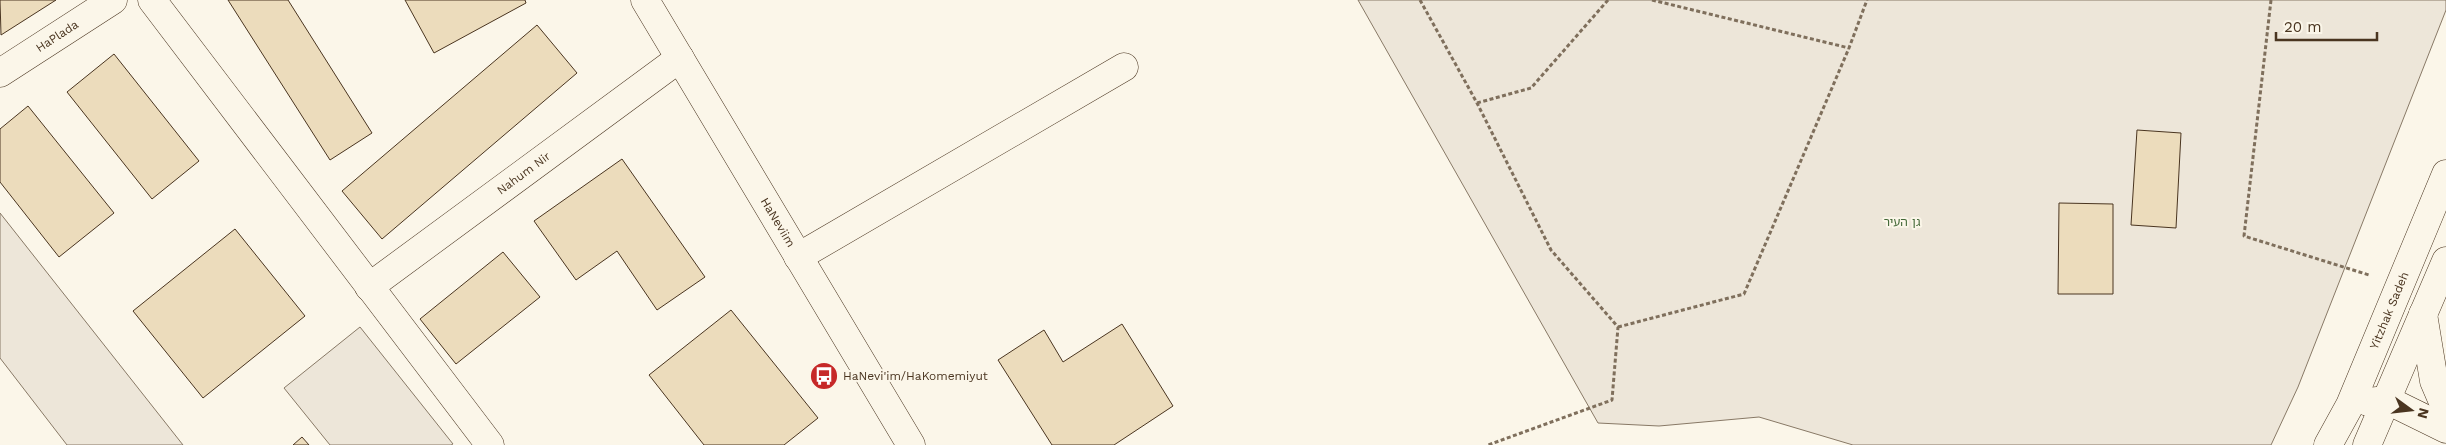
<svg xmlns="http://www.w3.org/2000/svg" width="2446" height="445" font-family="'Work Sans','Noto Sans Hebrew',sans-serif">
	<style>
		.green { fill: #ede6d9; stroke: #887966 }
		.building { fill: #ecdcbc; stroke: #4a3520 }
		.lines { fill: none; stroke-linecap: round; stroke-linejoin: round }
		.minor-casing { stroke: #4a3520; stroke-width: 29 }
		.path { stroke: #7f6f5c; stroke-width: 3; stroke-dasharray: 4 2.5; stroke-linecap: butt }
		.minor { stroke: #fbf6e9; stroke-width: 28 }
		.labels { text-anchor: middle; stroke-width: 4; stroke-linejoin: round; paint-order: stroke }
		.street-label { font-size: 12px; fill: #4a3520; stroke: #fbf6e9 }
		.park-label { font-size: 12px; fill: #436837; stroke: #fbf6e9 }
		.poi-label { font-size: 12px; fill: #4a3520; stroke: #fbf6e9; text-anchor: start }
	</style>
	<rect width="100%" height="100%" fill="#fbf6e9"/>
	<path class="green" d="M1358,0h1088v10l-148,377 -27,58h-418l-94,-28 -100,9 -61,-3z
		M0,213l183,232h-116l-67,-87z
		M360,327l93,117 -2,1h-121l-46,-57z"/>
	<path class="building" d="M0,0h56l-55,35z
		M228,0h60l84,133 -42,27z
		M405,0h120l1,3 -92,50z
		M537,25l40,48 -195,166 -40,-48z
		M114,54l85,107 -47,38 -85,-107z
		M28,106l86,107 -55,44 -59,-75v-53z
		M2137,130l44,3 -5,95 -45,-3z
		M622,159l83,118 -48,33 -40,-59 -41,29 -42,-59z
		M2059,203l54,1v90h-55z
		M235,229l70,87 -102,82 -70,-87z
		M503,252l37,45 -84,67 -36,-45z
		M731,310l87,108 -34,27h-80l-55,-70z
		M1122,324l51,82 -59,39h-62l-54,-85 46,-30 19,32z
		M302,437l7,8h-16z"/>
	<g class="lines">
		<defs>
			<g id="minor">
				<path d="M152,0l338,445"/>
				<path id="s1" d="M645,0l266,445"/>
				<path id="s2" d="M0,73l113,-73"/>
				<path d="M798,257l326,-190"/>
				<path id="s3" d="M369,287l311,-229"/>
				<path d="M2423,314l11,67 12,28"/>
				<path d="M2368,402l19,-2 59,29"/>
				<path id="s4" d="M2328,445l22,-40 96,-231"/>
				<path d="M2367,445l79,-184"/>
			</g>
		</defs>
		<use href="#minor" class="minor-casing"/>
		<path class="path" d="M1420,0l57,103 74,147 67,77 -6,73 -124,45
			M1652,0l197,48
			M2271,0l-27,236 125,39
			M1477,103l54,-15 77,-88
			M1618,327l126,-33 105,-246 18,-48"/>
		<use href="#minor" class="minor"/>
	</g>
	<defs>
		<symbol id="bus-disc" viewBox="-11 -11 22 22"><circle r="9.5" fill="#c62828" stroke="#fbf6e9"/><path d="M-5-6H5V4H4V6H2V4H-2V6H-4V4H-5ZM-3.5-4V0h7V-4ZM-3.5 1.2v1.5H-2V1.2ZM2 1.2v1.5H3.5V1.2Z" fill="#fff"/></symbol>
	</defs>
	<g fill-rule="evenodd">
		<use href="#bus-disc" x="808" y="360" width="32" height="32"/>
	</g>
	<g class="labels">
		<g class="street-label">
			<text dy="4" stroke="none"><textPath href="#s2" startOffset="68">HaPlada</textPath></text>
			<text dy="4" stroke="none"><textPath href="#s3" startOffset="192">Nahum Nir</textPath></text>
			<text dy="4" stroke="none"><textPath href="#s1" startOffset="259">HaNeviim</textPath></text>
			<text dy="4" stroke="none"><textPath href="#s4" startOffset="148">Yitzhak Sadeh</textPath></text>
		</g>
		<g class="park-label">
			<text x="1902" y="226">גן העיר</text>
		</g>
		<g class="poi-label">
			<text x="843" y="380">HaNevi'im/HaKomemiyut</text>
		</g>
	</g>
	<g transform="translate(2411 410) rotate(105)" stroke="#fbf6e9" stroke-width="4" paint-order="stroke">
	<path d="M0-4L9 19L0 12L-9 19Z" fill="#4a3520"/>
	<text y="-8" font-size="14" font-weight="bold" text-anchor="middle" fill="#4a3520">N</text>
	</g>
	<path d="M2276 32v8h101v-8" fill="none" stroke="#4a3520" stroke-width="2.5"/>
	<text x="2284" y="32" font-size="15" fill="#4a3520" stroke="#fbf6e9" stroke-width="4" paint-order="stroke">20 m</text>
</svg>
